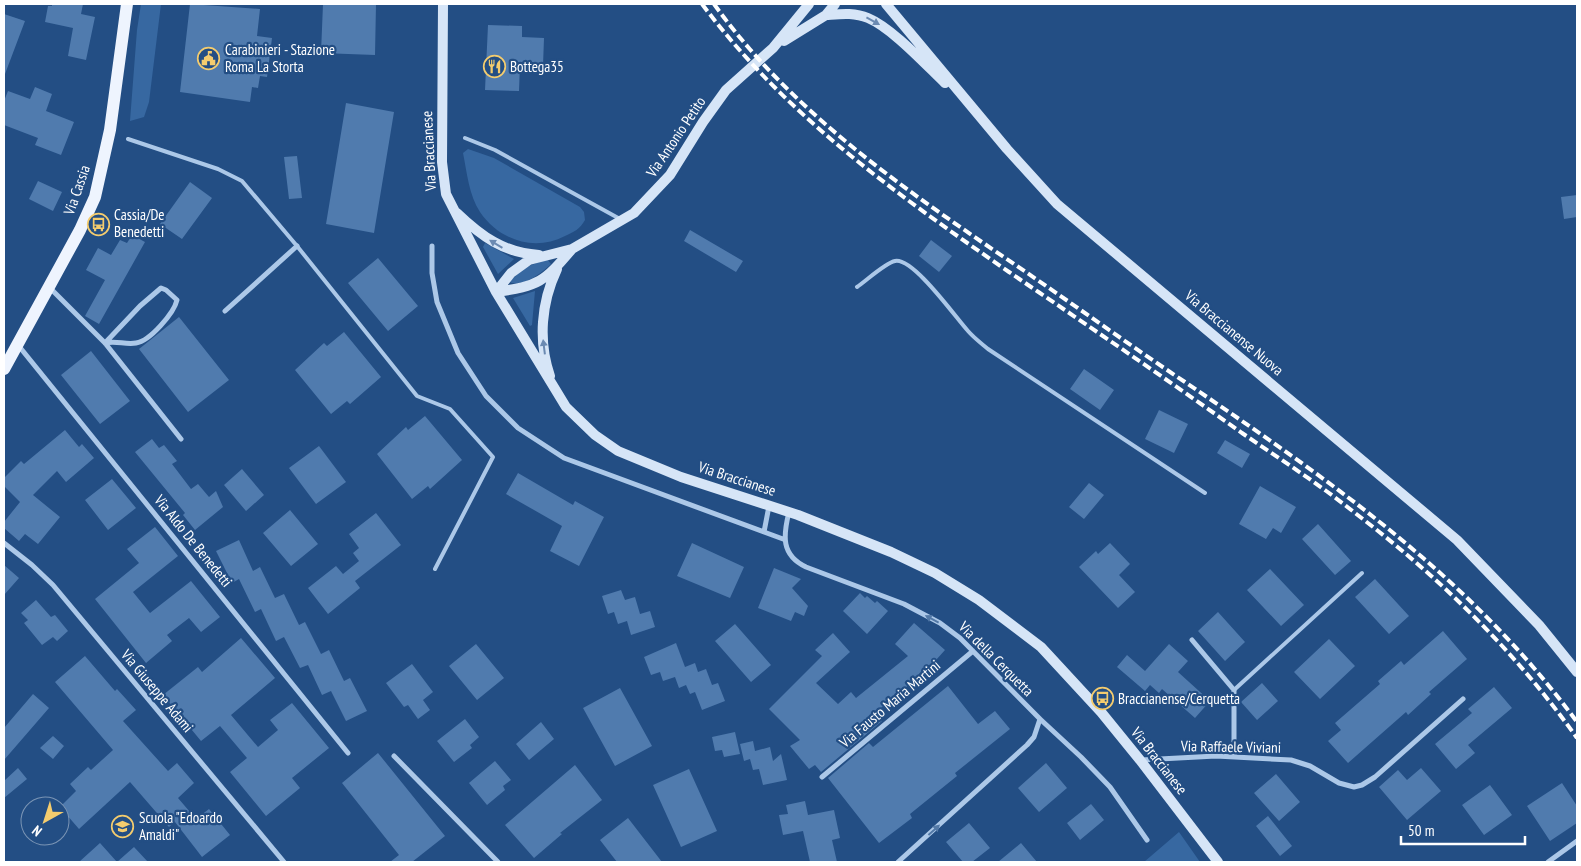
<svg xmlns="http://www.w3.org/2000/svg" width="1581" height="866" font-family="'PT Sans Narrow',sans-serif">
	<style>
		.green { fill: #3768a1 }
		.building { fill: #507bae }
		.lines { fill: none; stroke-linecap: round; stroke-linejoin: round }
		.lane { stroke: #acc8e8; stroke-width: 4 }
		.street { stroke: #acc8e8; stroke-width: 5 }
		.secondary { stroke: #d6e5f7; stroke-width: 10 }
		.primary { stroke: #eef4fe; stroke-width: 12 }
		.rail { stroke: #fff; stroke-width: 4; stroke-dasharray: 9 4; stroke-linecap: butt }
		.oneway { fill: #6b8ab2 }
		.oneway2 { fill: #5379a7 }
		.labels { text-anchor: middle; stroke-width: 4.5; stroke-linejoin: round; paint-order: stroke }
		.poi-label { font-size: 15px; fill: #fff; stroke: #234e84; text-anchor: start }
		.street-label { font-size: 15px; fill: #fff; stroke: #234e84 }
	</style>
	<rect width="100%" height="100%" fill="#234e84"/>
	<path class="green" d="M141,4h20l-12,98 -5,15 -14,4 7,-91z
		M468,149l26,9 86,49 4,5 1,8c-5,9 -11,12 -20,16 -31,16 -66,4 -85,-24 -11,-17 -13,-39 -17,-59z
		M485,243l29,16 -16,15 -15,-27z
		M547,259l4,5c-9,9 -29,24 -42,18l15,-14z
		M535,291l-3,34 -2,1 -17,-28z
		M1179,832l21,30h-56z"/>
	<path class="building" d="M52,4h31l-2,10 14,3 -9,43 -18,-4 5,-28 -28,-6 3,-16h4z
		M190,4l70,5 -3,27 15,2 -5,39 -7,-1 -2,12 -6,-1 -2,15 -70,-10z
		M323,4h53l-1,51 -54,-2z
		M4,14l21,7 -20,53h-1z
		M488,25l34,1v11l22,1 -1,28 -23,-1 -1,26 -34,-1z
		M35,87l17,7 -6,17 28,11 -13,33 -26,-10 3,-7 -34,-13v-24l4,-10 22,8z
		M346,103l48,9 -20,121 -48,-9z
		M297,156l5,42 -13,1 -5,-42z
		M38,181l24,11 -9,19 -24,-12z
		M190,182l22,16 -30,41 -22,-15z
		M1577,195v22l-13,2 -3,-22z
		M690,230l53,31 -7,11 -52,-31z
		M132,235l13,7 -46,82 -14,-8 20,-36 -19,-10 12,-22 13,7 9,-15 7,3z
		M931,240l21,16 -13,16 -20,-16z
		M378,258l40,48 -30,25 -40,-48z
		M179,317l50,63 -41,32 -49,-63z
		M344,332l37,45 -31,27 -3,-3 -16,13 -36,-44 29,-27 3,3z
		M91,351l39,50 -30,23 -39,-49z
		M1084,369l30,21 -14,20 -30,-21z
		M1159,410l29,14 -14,29 -29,-14z
		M425,416l37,44 -32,29 -2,-3 -16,13 -35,-45 29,-27 2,3z
		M65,430l14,17 3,-3 12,14 -28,24 -9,-11 -24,24 27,22 -22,27 -13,-10 -6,7 -15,-13v-6l16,-20 -16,-16v-8l17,-17 3,3z
		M152,439l7,9 5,-3 13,16 -5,3 19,25 7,-5 11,13 7,-6 7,16 -28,23 -12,-15 2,-2 -50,-61z
		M1225,440l25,14 -8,14 -25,-15z
		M319,446l27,36 -30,22 -27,-36z
		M242,469l22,26 -18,16 -22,-26z
		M518,473l55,32 2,-4 29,16 -25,49 -29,-15 12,-25 -56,-32z
		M112,479l24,29 -28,22 -23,-30z
		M1089,483l15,12 -20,24 -15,-12z
		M1260,486l36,21 -15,26 -8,-5 -7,11 -27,-15z
		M290,510l28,34 -27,22 -28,-33z
		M376,513l25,32 -46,36 5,7 -32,26 -20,-26 28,-22 7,8 16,-13 -6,-8 6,-5 -10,-14z
		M1318,524l33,37 -16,14 -33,-36z
		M155,527l23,29 -45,36 17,21 41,-32 29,36 -19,15 -12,-14 -22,17 5,6 -26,22 -51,-64 44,-36 -12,-14z
		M239,540l14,31 7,-4 15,31 9,-4 15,31 6,-3 16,32 8,-4 15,31 6,-3 17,33 -21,10 -15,-30 -9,4 -14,-30 -8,3 -16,-31 -8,4 -15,-32 -6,3 -16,-33 -7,4 -16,-32z
		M692,543l52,24 -14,31 -53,-22z
		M1110,543l20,21 -11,11 16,17 -17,16 -39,-41 17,-16 2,3z
		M4,565l15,13 -15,17z
		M774,568l27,11 -9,9 16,18 -4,10 -9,-4 -4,9 -33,-13z
		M1270,569l34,36 -23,21 -34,-36z
		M1375,579l34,37 -20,18 -34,-37z
		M621,590l4,10 10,-3 5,17 10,-3 5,16 -24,8 -4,-14 -9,3 -4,-12 -6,2 -6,-18z
		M860,593l5,5 2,-2 8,7 2,-2 11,10 -21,23 -24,-23z
		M36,600l15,17 4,-2 13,16 -11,10 -4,-4 -11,8 -18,-22 4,-3 -7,-7z
		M1218,612l27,30 -20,19 -27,-30z
		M914,623l31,27 -18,20 -52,43 7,8 -61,51 -6,-7 -6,4 -19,-23 10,-6 -31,-31 53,-53 -7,-6 18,-17 17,19 -34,31 22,21 13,-12 5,6 52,-42 -13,-12z
		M735,624l36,41 -20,17 -36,-41z
		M1443,631l24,28 -38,33 2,2 -23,21 -2,-3 -58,51 -20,-22 13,-11 -6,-7 45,-39 -2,-3 23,-20 3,4z
		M241,638l34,40 -44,37 27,32 20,-17 -8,-10 22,-17 37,45 -37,30 8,10 -34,28 -36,-44 17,-14 -27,-32 -19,15 -38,-46 35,-28 4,5z
		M1329,639l26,27 -35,33 -26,-27z
		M676,643l9,24 10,-4 3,9 8,-3 6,16 6,-2 7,18 -23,9 -7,-18 -5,2 -4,-9 -7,3 -4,-11 -12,4 -3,-9 -9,3 -7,-18z
		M476,644l28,34 -27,22 -28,-34z
		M1169,644l19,17 -10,11 32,29 -15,17 -33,-29 -3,4 -9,-8 -5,6 -28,-24 10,-12 18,16z
		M85,656l30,35 2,-2 19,21 -13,11 45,50 9,-8 17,20 -16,15 18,21 13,-10 21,26 -28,22 -27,-35 -6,5 -39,-45 -51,47 -19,-22 16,-16 -6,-7 18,-17 3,3 22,-20 -58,-68z
		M412,664l21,28 -10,8 7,10 -12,9 -10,-14 -4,2 -18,-24z
		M1262,683l16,18 -21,19 -16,-18z
		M948,686l30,38 17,-13 15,18 -55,44 2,3 -47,38 2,4 -33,25 -51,-65 41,-35 4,4z
		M1494,687l18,21 -44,37 7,8 -19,16 -21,-25 37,-31 -4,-4z
		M620,688l32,58 -37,20 -32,-58z
		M33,694l16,14 -45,52v-32z
		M465,719l14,18 -9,8 2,3 -18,14 -17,-21z
		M541,722l13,17 -25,21 -13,-16z
		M735,732l5,22 -16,3 -2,-7 -7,1 -3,-14z
		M53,736l11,10 -11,13 -13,-11z
		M753,741l2,10 15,-4 3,14 8,-7 6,26 -24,5 -4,-16 -6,1 -3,-11 -6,2 -4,-17z
		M378,753l67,83 -33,26h-22l9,-7 -57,-72z
		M495,761l16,19 -8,6 2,4 -18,15 -18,-22z
		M1046,763l21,25 -28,24 -21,-24z
		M575,765l27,35 -42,33 2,1 -28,24 -29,-33z
		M18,768l9,11 -23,19v-17z
		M1421,768l20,23 -34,29 -28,-33 19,-17 9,10z
		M689,769l28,62 -36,16 -28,-62z
		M1276,774l24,28 -21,19 -25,-28z
		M1562,783l15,23v17l-27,18 -23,-35z
		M1490,785l22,30 -28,20 -22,-30z
		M805,801l3,14 26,-5 6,28 -8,2 5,22h-27l-7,-31 -20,4 -4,-20 9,-1 -2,-9z
		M1091,804l13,16 -24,20 -13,-17z
		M1268,816l24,30 -12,10 -24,-30z
		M628,818l34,44h-45l-17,-22z
		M969,823l21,25 -18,14h-9l-17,-20z
		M100,843l17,19h-38z
		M1021,843l16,19h-39z
		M134,847l14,15h-31z"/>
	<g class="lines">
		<path class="lane" d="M465,138l30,12 125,69
			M128,139l90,30 24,12 55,65 120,150 33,13 43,48 -58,112
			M857,287c9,-6 28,-24 38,-26 18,-4 61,57 73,70 6,7 13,12 20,18l217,144
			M1234,690l128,-117"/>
		<path class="street" d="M432,246v27l5,29 21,51 28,43 32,32 46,30 200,74
			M49,287l56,56 76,96
			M161,288l5,2 11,10c-3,13 -27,41 -41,43 -11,2 -20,-3 -31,0l35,-37z
			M225,311l72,-65
			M18,345l330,408
			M769,506l-5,26 19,7
			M789,512c-6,24 -8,43 17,55l98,37 36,19 20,15 80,81 -6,18 -7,8 -129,117
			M4,543l28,22 21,20 231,277
			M1192,640l42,50v67
			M1040,719l41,38 29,30 37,53
			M394,756l104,106
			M1141,760l75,-4 75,4 19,6 29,17 15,4 8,-2 13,-8 88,-78
			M822,777l151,-126
			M1548,862l29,-21"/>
		<path class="secondary" d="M443,4l-1,158 4,32 50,98 70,115 29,28 23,16 63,26 117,38 93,37 44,21 44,27 62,47 60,65 39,48 78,102
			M886,4l121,145 50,55 400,336 82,85 38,47
			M826,15c14,-1 28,-3 42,3 24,10 57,46 77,65
			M784,41l42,-26 9,-11
			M457,213c24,23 47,40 82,42
			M496,292l15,-19 18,-13 43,-11 62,-36 36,-38 33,-53 23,-32 47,-42 36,-44
			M496,292c43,-6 48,-10 76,-43
			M550,376c-12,-35 -9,-73 7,-107"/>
		<path class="primary" d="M4,369l76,-139 15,-33 15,-67 17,-126"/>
		<path class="rail" d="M702,4c84,112 193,189 307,268 78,53 156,106 233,161 38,26 77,51 113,80 84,64 160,138 222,225
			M714,4c78,109 193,187 303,262 56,38 111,78 168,116 147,100 286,196 392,340"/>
	</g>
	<defs><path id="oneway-solid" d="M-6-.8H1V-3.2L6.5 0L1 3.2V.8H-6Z" transform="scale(1.25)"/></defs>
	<g class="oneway">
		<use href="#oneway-solid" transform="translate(873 21) rotate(29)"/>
		<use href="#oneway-solid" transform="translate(496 244) rotate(-149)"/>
		<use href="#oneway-solid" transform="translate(544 347) rotate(-97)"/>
	</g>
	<g class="oneway2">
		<use href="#oneway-solid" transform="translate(932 619) rotate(-152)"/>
		<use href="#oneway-solid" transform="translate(934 830) rotate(-42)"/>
	</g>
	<defs>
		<symbol id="civic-ring" viewBox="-11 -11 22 22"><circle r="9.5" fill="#234e84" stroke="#f4cc6e" stroke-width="1.5"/><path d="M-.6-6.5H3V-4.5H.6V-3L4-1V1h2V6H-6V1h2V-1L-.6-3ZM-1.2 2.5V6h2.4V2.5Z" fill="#f4cc6e"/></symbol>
		<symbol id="restaurant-ring" viewBox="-11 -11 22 22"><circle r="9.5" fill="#234e84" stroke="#f4cc6e" stroke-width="1.5"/><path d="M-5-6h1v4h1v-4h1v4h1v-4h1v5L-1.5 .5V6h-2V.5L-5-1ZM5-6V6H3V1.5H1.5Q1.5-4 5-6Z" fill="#f4cc6e"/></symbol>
		<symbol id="bus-ring" viewBox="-11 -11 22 22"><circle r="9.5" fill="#234e84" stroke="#f4cc6e" stroke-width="1.5"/><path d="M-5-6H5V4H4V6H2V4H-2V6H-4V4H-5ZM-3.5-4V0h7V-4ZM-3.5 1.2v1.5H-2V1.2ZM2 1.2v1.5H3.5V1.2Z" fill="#f4cc6e"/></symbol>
		<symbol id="school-ring" viewBox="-11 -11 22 22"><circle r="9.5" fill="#234e84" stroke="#f4cc6e" stroke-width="1.5"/><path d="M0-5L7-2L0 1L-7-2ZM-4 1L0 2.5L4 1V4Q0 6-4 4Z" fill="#f4cc6e"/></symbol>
	</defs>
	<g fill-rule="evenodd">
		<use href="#civic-ring" x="196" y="46" width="25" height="25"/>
		<use href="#restaurant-ring" x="482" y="54" width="25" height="25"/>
		<use href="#bus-ring" x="86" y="212" width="25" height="25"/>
		<use href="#bus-ring" x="1090" y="686" width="25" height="25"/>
		<use href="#school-ring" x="110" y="814" width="25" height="25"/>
	</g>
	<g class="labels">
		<g class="poi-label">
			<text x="225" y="55">Carabinieri - Stazione<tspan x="225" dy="17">Roma La Storta</tspan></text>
			<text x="510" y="72">Bottega35</text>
			<text x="114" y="220">Cassia/De<tspan x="114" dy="17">Benedetti</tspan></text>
			<text x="1118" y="704">Braccianense/Cerquetta</text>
			<text x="139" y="823">Scuola "Edoardo<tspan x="139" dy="17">Amaldi"</tspan></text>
		</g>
		<g class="street-label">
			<text transform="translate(676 137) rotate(-56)" y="5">Via Antonio Petito</text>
			<text transform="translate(429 151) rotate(-93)" y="5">Via Braccianese</text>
			<text transform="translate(77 190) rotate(-71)" y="5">Via Cassia</text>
			<text transform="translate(1234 333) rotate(40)" y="5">Via Braccianense Nuova</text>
			<text transform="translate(737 479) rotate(18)" y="5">Via Braccianese</text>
			<text transform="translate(193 541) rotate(51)" y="5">Via Aldo De Benedetti</text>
			<text transform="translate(996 659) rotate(45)" y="5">Via della Cerquetta</text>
			<text transform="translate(157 691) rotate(50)" y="5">Via Giuseppe Adami</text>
			<text transform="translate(890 704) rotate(-40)" y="5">Via Fausto Maria Martini</text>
			<text transform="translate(1231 747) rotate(1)" y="5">Via Raffaele Viviani</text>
			<text transform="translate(1159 761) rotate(52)" y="5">Via Braccianese</text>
		</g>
	</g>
	<rect width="1581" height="866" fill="none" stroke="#ffffff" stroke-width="10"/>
	<g transform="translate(45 821) rotate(219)"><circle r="24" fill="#234e84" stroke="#7b95b5"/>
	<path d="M0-4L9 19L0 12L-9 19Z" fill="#f4cc6e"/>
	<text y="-8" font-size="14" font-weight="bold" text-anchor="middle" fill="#ffffff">N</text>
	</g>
	<path d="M1401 836v8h124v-8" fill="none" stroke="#ffffff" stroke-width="2.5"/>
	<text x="1408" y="836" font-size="15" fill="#ffffff" stroke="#234e84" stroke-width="4" paint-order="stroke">50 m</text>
</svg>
